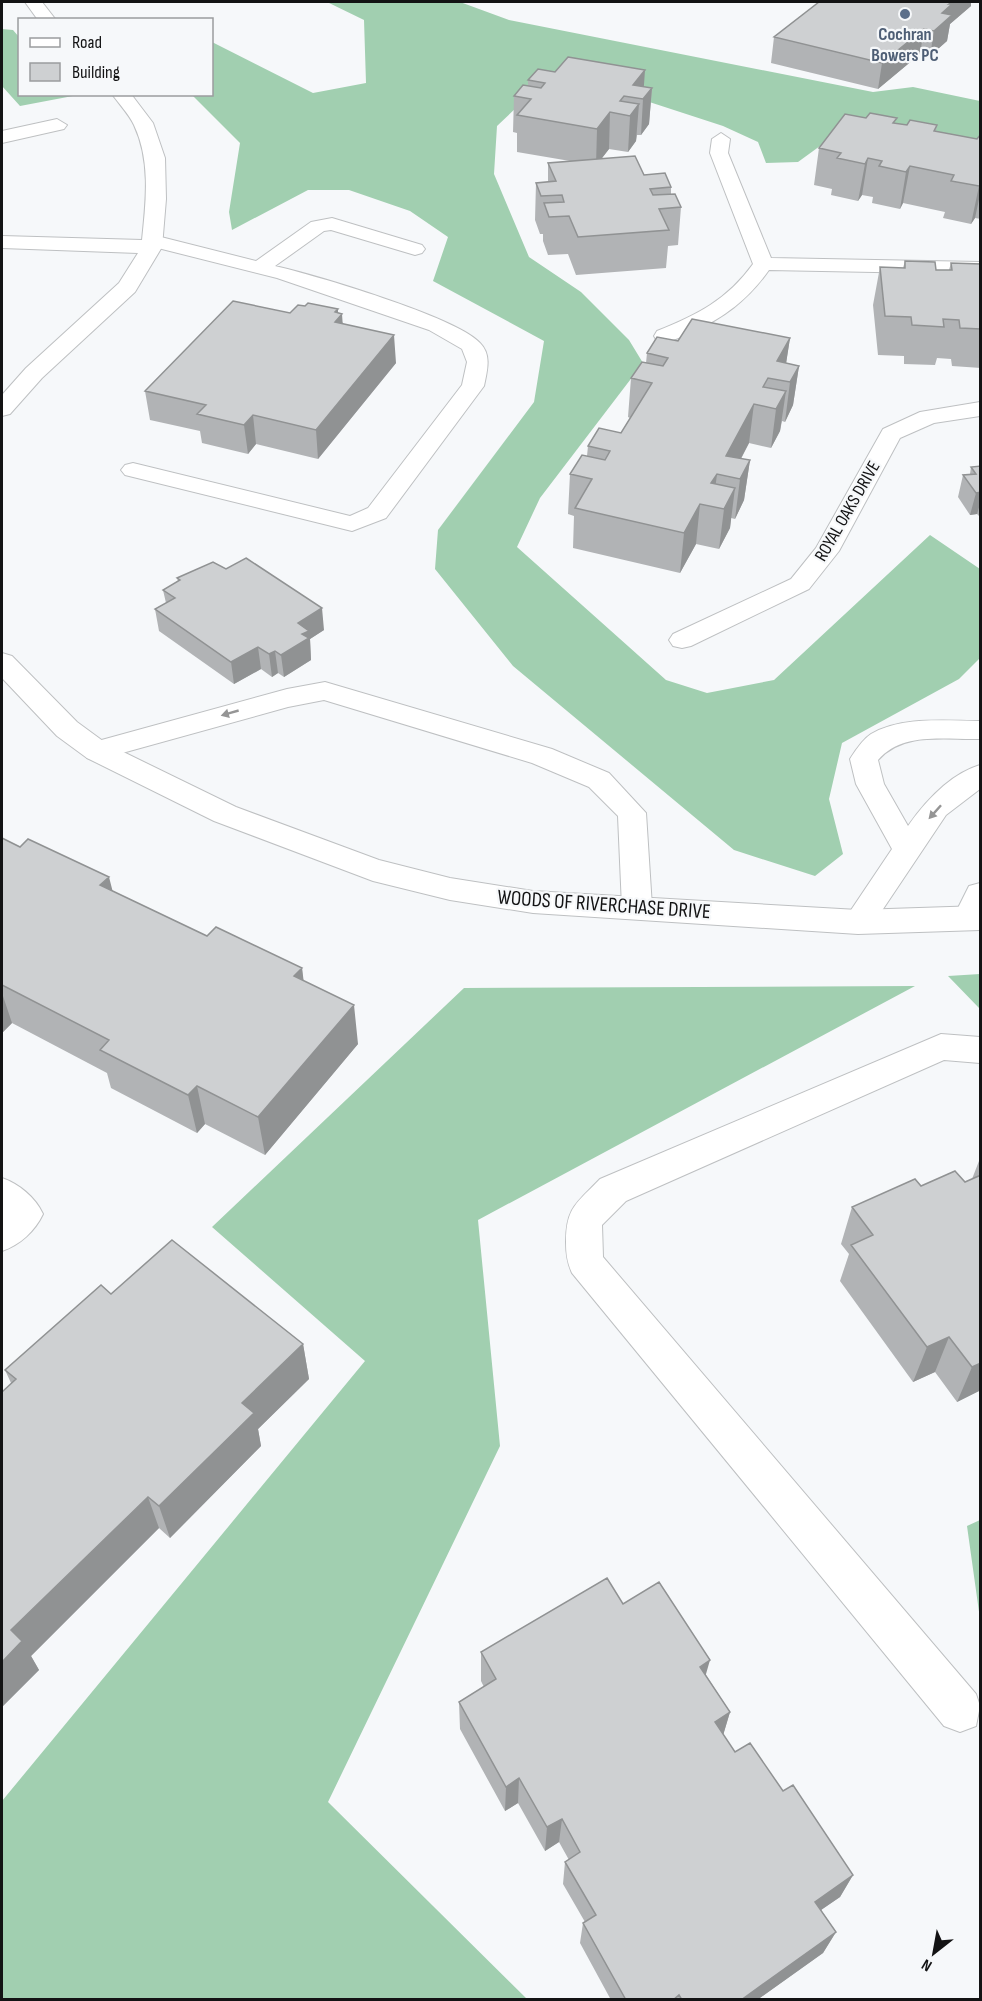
<svg xmlns="http://www.w3.org/2000/svg" width="982" height="2001" font-family="'Sofia Sans Condensed',sans-serif">
	<style>
		.forest { fill: #a1cfb0 }
		.lines { fill: none; stroke-linecap: round; stroke-linejoin: round }
		.lane-casing { stroke: #bec0c2; stroke-width: 2 }
		.street-casing { stroke: #bec0c2; stroke-width: 2 }
		.lane { fill: #fff; fill-rule: evenodd }
		.street { fill: #fff; fill-rule: evenodd }
		.wall { fill: #b1b3b5 }
		.shaded-wall { fill: #909293 }
		.building { fill: #ced0d2; stroke: #909293; stroke-width: 1.5 }
		.oneway { fill: #959595 }
		.service-dot { fill: #5c6f8a; stroke: #f6f8fa; stroke-width: 2 }
		.labels { text-anchor: middle; stroke-width: 4.5; stroke-linejoin: round; paint-order: stroke }
		.far-service-label { font-size: 18px; font-weight: bold; fill: #4e5e75; stroke: #f6f8fa }
		.far-street-label { font-size: 18px; fill: #131314; stroke: #f6f8fa }
		.street-label { font-size: 21px; fill: #131314; stroke: #f6f8fa }
	</style>
	<rect width="100%" height="100%" fill="#f6f8fa"/>
	<path class="forest" d="M327,2h133l49,18 364,72 40,-5 67,14v64l-132,-24 -28,5 -22,16 -32,1 -8,-21 -35,-16 -135,-44 -50,5 -41,39 -3,48 35,83 52,35 48,48 14,23 -103,135 -23,49 149,133 41,13 67,-13 156,-145 50,34v89l-21,21 -117,64 -13,56 14,55 -28,22 -81,-26 -221,-184 -78,-97 3,-39 96,-128 10,-61 -111,-60 15,-44 -38,-26 -61,-21h-41l-76,40 -3,-18 11,-69 -48,-48 20,-1v-52l101,51 53,-10 -2,-63z
		M2,29l11,1 6,7 1,57 58,1 -58,11 -18,-20z
		M980,974v35l-32,-33z
		M915,986l-437,234 22,226 -172,356 199,197h-525v-198l363,-440 -153,-134 252,-239z
		M980,1520v99l-13,-93z"/>
	<g class="lines">
		<defs>
			<path id="lane" d="M721,133l9,6 -2,14 43,105 209,4v12l-211,-4c-22,31 -46,48 -80,64 -11,4 -20,9 -32,7l-3,-5 3,-5c40,-16 70,-31 96,-67l-43,-111 2,-14z
				M332,218l90,27 3,4 -3,4 -7,2 -84,-25 -7,1 -49,35c39,9 182,51 205,77 12,12 7,28 4,43l-98,132 -34,13 -227,-56 -4,-5 4,-5 8,-2 217,53 18,-8 94,-123 5,-23 -5,-13 -33,-19 -152,-52 -131,-33 -3,-4 3,-4 7,-2 103,26 55,-39z
				M980,402v14l-46,7 -34,15 -61,113 -30,38 -118,57 -9,2 -9,-2 -4,-6 4,-6 118,-55 25,-31 67,-119 37,-17z
				M325,682l227,67 57,24 37,40 6,94 -4,8 -11,3 -11,-3 -4,-8 -4,-91 -29,-29 -57,-24 -208,-63 -36,7 -191,53 -10,-2 -4,-7 4,-7 200,-55z
				M980,721v18c-35,1 -77,-8 -102,21l6,24 24,42c17,-24 42,-52 72,-61v24l-34,26 -77,115 -11,3 -11,-3 -4,-8 49,-73 -36,-65 -6,-25c5,-8 13,-20 21,-25 31,-18 74,-13 109,-13z
				M980,883v40l-12,6 -11,-3 -4,-8 16,-32z
				M2,1178c17,6 33,19 41,36 -8,17 -23,31 -41,37z"/>
			<path id="street" d="M25,2h17l14,18h-18z
				M112,94h19l22,29 12,35 1,41 -4,48 -27,45 -93,86 -32,36 -8,2v-21l24,-27 93,-85 19,-30 -136,-5v-12l140,4c4,-38 9,-79 -8,-115 -5,-11 -15,-21 -22,-31z
				M57,119l10,6 -3,4 -62,14v-12z
				M2,653l10,3 65,66 30,22 129,63 143,53 71,18 83,13 325,19 122,-4v24l-122,4 -325,-21 -83,-13 -77,-19 -159,-60 -127,-63 -30,-22 -55,-58z
				M941,1034l39,3v26l-36,-3 -318,141 -24,24 1,32 373,437 4,12 -4,20 -16,6 -16,-6 -372,-453c-5,-11 -6,-19 -6,-31 0,-35 11,-39 34,-63z"/>
		</defs>
		<use href="#lane" class="lane-casing"/>
		<use href="#street" class="street-casing"/>
		<use href="#lane" class="lane"/>
		<use href="#street" class="street"/>
	</g>
	<path class="wall" d="M819,2h152v4l-21,18 -3,17 -17,15 -10,-2 -42,35 -107,-26 3,-26z
		M528,80l116,7 8,1 -3,36 -8,11h-4l-1,6 -8,11 -19,-3 -8,10 43,16 27,12v7l10,13 -3,38 -10,1 -2,22 -90,7 -8,-21 -20,1 -5,-14v-7h-3l-5,-14 1,-37 12,-1v-19l22,-2 -53,-9v-19l-4,-1 1,-36 14,-10z
		M896,123l11,2h30l-1,6 41,8 4,-5v85l-6,-1 -4,6 -28,-6 2,-6 -42,-9 -3,6 -28,-6 1,-6 -11,-2 -4,6 -27,-6 1,-6 -18,-4 5,-37z
		M905,261l31,9h13l2,-7 30,1v104l-29,-2 -1,-7 -14,-1 -2,7 -31,-1v-8l-26,-1 -5,-50 7,-38 23,1z
		M305,306l33,3v4l5,11 53,39 -78,96 -62,-15 -8,10 -46,-11 -2,-12 -50,-11 -5,-29 145,-78z
		M790,338l-4,25 13,3 -6,39 -8,17 -3,-1 -2,10 -9,17 -22,-5 -8,16 9,1 -6,40 -9,19 -4,-1 -1,10 -11,21 -23,-5 -16,29 -107,-25 1,-32 -6,-2 2,-40 17,-18 1,-10 33,-13 9,-15 -2,-1 3,-39 15,-15 1,-10 31,-12z
		M981,466v52l-4,-4 -7,1 -12,-18 5,-22 7,-1 1,-7z
		M177,578l147,52 -14,9 1,21 -27,17 -6,-4 -6,4 -11,-8 -27,15 -75,-53 -4,-22 11,-6 -3,-13 15,-9z
		M2,838l205,98 95,32 1,13 55,63 -93,111 -60,-31 -8,9 -86,-45 -4,-15 -95,-50 -9,9 -1,-1z
		M981,1160v230l-24,12 -22,-30 -22,10 -73,-101 9,-27 -8,-10 11,-37 69,-21 44,-4 7,-3 7,-18z
		M111,1294l192,50 6,35 -51,50 3,17 -91,92 -11,-10 -128,128 8,14 -37,37 9,-324 -6,-13z
		M623,1604l83,71 24,37 -7,23 12,17 48,39 70,84 -13,22 -19,13 15,22 -13,21 -66,47h-146l-31,-57 3,-20 2,-1 -22,-38 2,-22 4,-2 -10,-18 -14,9 -27,-48 -13,8 -45,-82 -1,-27 25,-15 -3,-6v-29z"/>
	<path class="shaded-wall" d="M952,2h19v4l-21,18 -3,17 -17,15 4,-25 8,-18z
		M924,29l-4,25 -42,35 4,-26z
		M645,70l-2,29 -10,-14z
		M652,88l-3,36 -8,11 2,-36z
		M639,104l-3,37 -8,11 2,-36z
		M610,112l-1,37 -13,17 1,-37z
		M868,158l-6,37 -4,6 7,-37z
		M910,166l-7,37 -3,6 6,-37z
		M981,184v6l-6,28 -4,6 8,-38z
		M338,309v9l4,-4 2,28 -7,9 -2,-39z
		M394,335l2,28 -78,96 -2,-29z
		M790,338l-6,39 -7,-16z
		M799,366l-6,39 -8,17 5,-40z
		M786,391l-6,40 -9,17 5,-39z
		M754,404l-5,39 -18,34 -5,-21z
		M253,415l3,29 -8,10 -4,-29z
		M750,460l-6,40 -9,19 5,-40z
		M717,474l-4,32 -2,-23z
		M735,488l-5,40 -11,21 5,-40z
		M981,492v9l-4,13 -7,1 6,-22z
		M700,504l-4,40 -16,29 4,-40z
		M322,608l2,22 -14,9 1,21 -27,17 -3,-22 17,-32z
		M258,647l3,22 -27,15 -3,-22z
		M275,651l3,22 -6,4 -3,-23z
		M109,877l10,39 -19,-31z
		M302,968l5,39 -13,-31z
		M2,993l10,30 -9,9 -1,-5z
		M354,1005l4,39 -93,111 -7,-38z
		M197,1086l8,38 -8,9 -9,-38z
		M949,1337l-14,35 -22,10 14,-35z
		M303,1344l6,35 -51,50 3,17 -91,92 -11,-32 83,-103z
		M981,1363v27l-24,12 15,-35z
		M148,1497l11,31 -128,128 8,14 -37,37v-45l9,-32z
		M710,1660l-8,28 -2,-21z
		M730,1712l-8,27 -7,-17z
		M519,1778l-1,25 -13,8 1,-24z
		M562,1819l-3,23 -14,9 2,-24z
		M853,1875l-13,22 -38,26 13,-21z
		M836,1932l-13,21 -66,47h-16z"/>
	<path class="building" d="M819,2h133l-3,2h3l-10,9 10,2 -18,16 -10,-2 -42,34 -108,-26z
		M568,57l77,13 -12,15 19,3 -9,11 -19,-3 -4,5 19,3 -9,12 -20,-4 -13,17 -80,-14 14,-16 -17,-3 9,-11 18,3 4,-5 -17,-3 10,-11 17,3z
		M870,113l27,5 -4,5 14,2 3,-5 27,5 -3,6 43,8 4,-5v50l-2,2 -28,-5 3,-6 -44,-9 -4,6 -27,-6 3,-5 -14,-3 -3,6 -28,-6 4,-5 -22,-5 26,-34 21,4z
		M635,156l9,19 21,-2 6,14 -21,2 3,6 22,-1 6,13 -22,2 10,21 -91,7 -9,-21 -20,1 -5,-14 20,-1 -2,-7 -21,1 -5,-13 20,-2 -8,-18z
		M905,261l30,1 1,8h16l-1,-7 30,1v65l-21,-1 -1,-8 -16,-1 1,8 -32,-2 -1,-8 -26,-1 -5,-49 25,1z
		M233,301l57,12 8,-8 7,1 3,-3 30,6 -3,3 7,2 -7,8 59,13 -78,95 -63,-15 -9,10 -47,-11 9,-9 -61,-14z
		M692,319l98,19 -13,23 22,5 -9,16 -22,-4 -5,9 23,4 -10,18 -22,-5 -28,52 24,4 -10,19 -23,-5 -6,9 24,5 -11,21 -24,-5 -16,29 -109,-25 17,-29 -22,-5 12,-19 23,5 5,-9 -22,-5 11,-18 22,5 31,-50 -21,-5 11,-16 21,4 5,-8 -21,-5 10,-16 21,4z
		M981,466v26l-5,1 -13,-18 13,-1 -5,-7z
		M246,558l76,50 -24,15 11,8 -7,3 7,4 -28,17 -6,-4 -6,3 -11,-7 -27,15 -76,-53 20,-11 -12,-8 17,-10 -3,-2 36,-16 13,7z
		M2,838l18,9 8,-8 81,38 -9,8 107,51 9,-9 86,41 -8,8 60,29 -96,112 -61,-31 -9,9 -88,-45 9,-10 -107,-55z
		M955,1171l10,11 16,-7v188l-9,4 -23,-30 -22,10 -76,-102 22,-10 -21,-28 63,-28 6,7z
		M172,1240l131,104 -61,59 12,10 -95,93 -11,-9 -137,133 11,11 -20,21v-270l14,-13 -11,-9 96,-85 10,9z
		M607,1578l16,26 36,-22 51,78 -10,7 30,45 -15,10 20,30 15,-9 33,48 10,-6 60,90 -38,27 21,30 -95,68h-59l-3,-5 -6,5h-47l-43,-77 13,-8 -31,-53 15,-10 -18,-33 -15,8 -28,-49 -13,9 -47,-85 37,-23 -15,-27z"/>
	<defs><path id="oneway-solid" d="M-6-.8H1V-3.2L6.5 0L1 3.2V.8H-6Z" transform="scale(1.5)"/></defs>
	<g class="oneway">
		<use href="#oneway-solid" transform="translate(230 713) rotate(164)"/>
		<use href="#oneway-solid" transform="translate(935 812) rotate(132)"/>
	</g>
	<circle class="service-dot" cx="905" cy="14" r="6"/>
	<g class="labels">
		<g class="far-service-label">
			<text x="905" y="40">Cochran<tspan x="905" dy="21">Bowers PC</tspan></text>
		</g>
		<g class="far-street-label">
			<text transform="translate(847 511) rotate(-60)" y="6">ROYAL OAKS DRIVE</text>
		</g>
		<g class="street-label">
			<text transform="translate(604 904) rotate(4)" y="7">WOODS OF RIVERCHASE DRIVE</text>
		</g>
	</g>
	<rect width="982" height="2001" fill="none" stroke="#131314" stroke-width="6"/>
	<rect x="18" y="18" width="195" height="78" fill="#f6f8fa" stroke="#9b9c9e" stroke-width="1.5"/>
	<rect x="30" y="38" width="30" height="9" fill="#ffffff" stroke="#9b9c9e" stroke-width="1.5"/>
	<text x="72" y="48" font-size="18" fill="#131314">Road</text>
	<rect x="30" y="63" width="30" height="18" fill="#ced0d2" stroke="#9b9c9e" stroke-width="1.5"/>
	<text x="72" y="78" font-size="18" fill="#131314">Building</text>
	<g transform="translate(934 1953) rotate(211)" stroke="#f6f8fa" stroke-width="4.5" paint-order="stroke">
	<path d="M0-4.5L10 22L0 15L-10 22Z" fill="#131314"/>
	<text y="-9" font-size="16" font-weight="bold" text-anchor="middle" fill="#131314">N</text>
	</g>
</svg>
